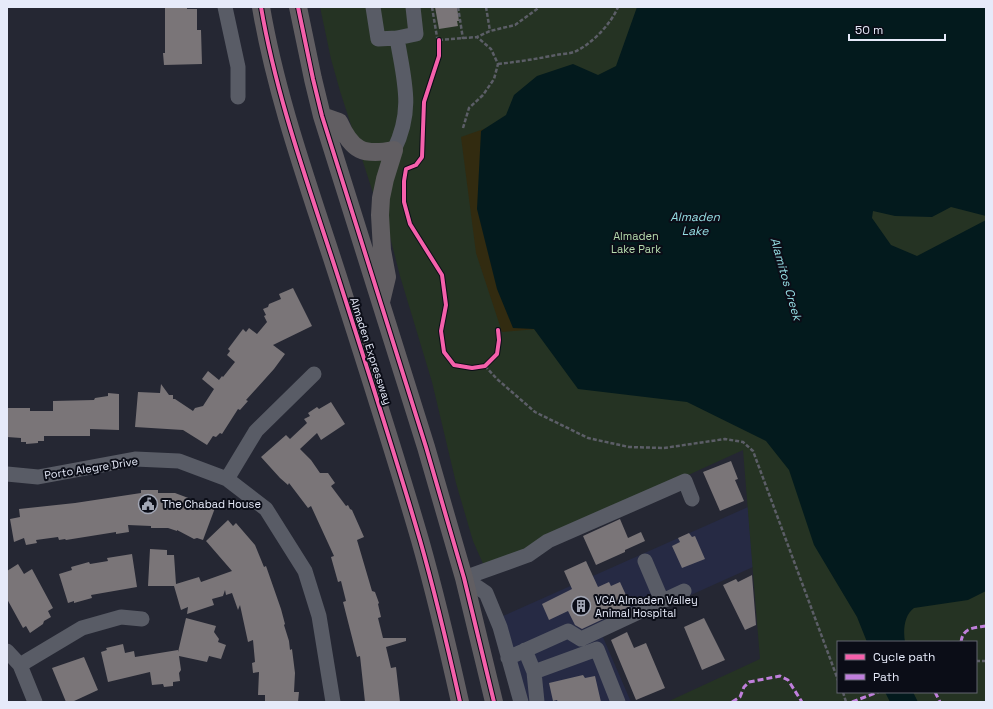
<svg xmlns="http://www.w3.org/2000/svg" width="993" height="709" font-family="'Space Grotesk',sans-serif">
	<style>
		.built { fill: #262a44 }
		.green { fill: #253323; fill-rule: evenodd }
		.sand { fill: #322b10 }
		.water { fill: #031a1d }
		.building { fill: #7a7578 }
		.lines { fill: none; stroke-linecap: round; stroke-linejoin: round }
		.path { stroke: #5c5e67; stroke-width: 2.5; stroke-dasharray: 4 2; stroke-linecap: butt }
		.minor { stroke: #595c66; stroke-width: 15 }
		.major { stroke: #615e62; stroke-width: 18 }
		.quiet { stroke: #c07fdc; stroke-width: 3; stroke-dasharray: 6 3; stroke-linecap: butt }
		.cycleway-casing { stroke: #0b0d17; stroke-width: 6 }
		.cycleway { stroke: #f560ab; stroke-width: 4 }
		.labels { text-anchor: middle; stroke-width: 4; stroke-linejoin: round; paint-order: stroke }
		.park-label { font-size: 11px; fill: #b7dbae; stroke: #0b0d17 }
		.street-label { font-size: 11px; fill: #e6eaf9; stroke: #0b0d17 }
		.poi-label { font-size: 11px; fill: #e6eaf9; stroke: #0b0d17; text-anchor: start }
		.water-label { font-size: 12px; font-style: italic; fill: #96dfe5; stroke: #0b0d17 }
	</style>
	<rect width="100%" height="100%" fill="#252733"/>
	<path class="built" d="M748,507l5,60 -151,68 29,67h-109l-19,-86z"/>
	<path class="green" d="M320,7h666v695h-319l93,-43 -17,-209 -258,118 -12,-27 -17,-58 -24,-101 -32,-106 -12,-47 -12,-27 -36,-111 -9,-32zM838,642h138v50h-138z"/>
	<path class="sand" d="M521,116l28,212 -47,4 -26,-79 -15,-116z"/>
	<path class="water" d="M637,7h349v209l-35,-9 -19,10 -37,-1 -22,-5 -1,7 19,27 26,11 69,-36v371l-18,9 -54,8c-10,7 -11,23 -9,34h-38l-10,-25 -43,-72 -25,-75 -23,-29 -79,-39 -109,-13 -44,-60 -21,-1 -16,-39 -20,-80 4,-78 25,-16 8,-20 23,-19 36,-12 25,11 18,-9z
		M885,692h28l5,10h-28z"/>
	<path class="building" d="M165,7h22v2h10v21h4l1,34 -38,1 -1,-12h2z
		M435,7h22l2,14h-2l1,5 -19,3z
		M293,288l19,38 -39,19 12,9 -11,15 -28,31 2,1 -8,9 -2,-1 -16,25 -2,-1 -4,4 -3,-1 -6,9 -24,-15 -48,-3 3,-35 22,1 1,-9 8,11h4v4h2l18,12 2,-3 8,-2 11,-17 -12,-10 6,-8 11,9 3,-4 1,1 12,-15 -8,-7 3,-4 -2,-2 15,-20 3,3 3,-4 8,6 10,-12 -3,-6 2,-1 -3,-6 5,-2 1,-3 12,-5 -2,-5z
		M108,393l11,1v36l-29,-1v7h-46v5h-6v2l-12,1v-2h-5v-4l-14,-1v-29h23v3h23v-10l41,-1 1,-2 13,-2z
		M331,402l14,22 -24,16 -4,-7 -17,16 11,11 9,13h8l7,10 -4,3 15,20 2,-1 2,4 2,1 12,27 -7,3 15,51 3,1 4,11 -1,1 3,13 -3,1 5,20h23v3l-20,6 5,21 5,-1 4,35h-35l-5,-46 -3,1 -14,-55 3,-1 -5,-20 -3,1 -7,-25 3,-1 -23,-50 -3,2 -19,-25 -1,2 -8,-7 -19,-21 25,-22 4,4 17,-16 -3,-4 6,-3 -2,-3 9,-6 2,2z
		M731,461l7,18 -3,1 9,21 -24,10 -17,-39z
		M141,490h17v3h17l40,15 -12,32 -6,-2 -3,1 -17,-9v1l-9,-3h-17v-2l-23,-1 1,7 -13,2v-2l-50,8 -1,-1 -6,1 -1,-3 -22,3 1,3 -11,2 -2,-7 -10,4 -4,-23 10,-2 -1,-8 56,-6 66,-10z
		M620,519l8,19 13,-6 4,9 -20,9v2l-29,13 -13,-29z
		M228,520l5,6 3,-3 19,22 9,22 2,-1 15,43 4,15 -1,1 5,16 1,9 2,-1 3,24 -1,19h5l-1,10h-33v-7h-7l1,-23 -6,1 -1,-10 3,-1 -2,-22 -5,2 -8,-37 -2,5 -6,-17 -6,2 -1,-5 -2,6 -11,3 2,6 -27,9 1,-7 -7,3 -7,-24h-26l2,-37 17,1v5h7l2,29 23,-7 2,5 31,-11 -26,-30z
		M689,533l3,4 3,-1 10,23 -23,9 -10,-22 8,-4 -2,-4z
		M132,554l5,33 -46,8 1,3 -18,5v-2l-6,2 -9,-29 13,-4 -1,-3 18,-5 1,2 18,-3 -1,-3z
		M586,561l12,26 11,-5 2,4 9,-4 11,24 -49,23 -7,-4 -7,-14 -19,9 -7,-16 30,-15 -8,-18z
		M18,564l6,10 8,-5 21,39 -5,3 3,6 -7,4 -1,3 -13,9 -4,-7 -3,2 -16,-29v-28z
		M752,575l4,50 -11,5 -22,-45 13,-6 2,3z
		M186,618l30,8 -2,6 5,7 -1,3 8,3 -5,14 -12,-3 -2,6 -28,-6 2,14 -2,3 1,8 -7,1v4l-9,1 -1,-3 -11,1 -2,-13 -42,10 -7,-30 6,-2 -1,-2 17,-4 2,9 9,-2 1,6 43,-7v2z
		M704,618l21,42 -23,10 -18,-43z
		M627,632l7,16 12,-5 19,45 -29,12 -25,-60z
		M84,657l14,33 -26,12h-6l-14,-34z
		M583,675l2,3 10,-2 6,26h-43l-1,-2 -4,1 -4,-18z"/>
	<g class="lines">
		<path class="path" d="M432,7l5,30 2,3v16l-15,46 -2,55 -6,8 -10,4 -2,12v21l6,22 32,51 4,30 -5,26 3,21 10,13 18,3 13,-2 12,-12 2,-14 -1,-10
			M458,7l5,32
			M486,7l4,24
			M439,40l38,-3 13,-6 25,-6 22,-16 2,-2
			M498,64c19,-2 38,-5 58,-9 5,-1 12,-1 18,-3 17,-7 37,-28 44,-45
			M463,128l6,-20 14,-13 11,-16 4,-15 -7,-15 -14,-12
			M485,366l12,13 38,33 53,26 41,9 35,1 61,-9 18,3 10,9 85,229
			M976,661h10
			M843,692l3,10"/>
		<path class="minor" d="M225,7l13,60v30
			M373,7l5,32 19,-1 19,-4 -3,-27
			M394,150c20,-41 10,-69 3,-112
			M7,474l31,3 97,-18 44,2 48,18 39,30 39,62 14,45 14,86
			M227,479l29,-48 58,-57
			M645,561l17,40
			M464,578l64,-23 20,-14 137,-60 7,18
			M464,578l22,15 14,34 21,75
			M525,650l9,22 3,30
			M7,651l13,14 15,37
			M508,658l60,-27 13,8 103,-48
			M20,665l62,-37 39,-11 21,2
			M534,672l63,-23 21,53"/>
		<path class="major" d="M261,7c16,94 50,185 79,276 27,85 55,171 80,257 15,53 28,108 40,162
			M298,7l15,72 9,37 104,331 38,131 30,124
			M322,116l17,6c13,29 24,34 55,28l-9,29 -4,19 -1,17 2,35 5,27 -6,25"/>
		<path class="quiet" d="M961,642c2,-15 13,-14 25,-16
			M935,692l5,10
			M732,702l8,-5 4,-10 5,-5 31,-6 8,4 14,22
			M852,702l26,-10"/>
		<defs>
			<path id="cycleway" d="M261,7c16,94 50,185 79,276 27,85 55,171 80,257 15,53 28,108 40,162
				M298,7l15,72 9,37 104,331 38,131 30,124
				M439,40v16l-15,46 -2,55 -6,8 -10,4 -2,12v21l6,22 32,51 4,30 -5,26 3,21 10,13 18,3 13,-2 12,-12 2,-14 -1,-10"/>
		</defs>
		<use href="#cycleway" class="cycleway-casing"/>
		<use href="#cycleway" class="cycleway"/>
	</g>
	<defs>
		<symbol id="civic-ring" viewBox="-11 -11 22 22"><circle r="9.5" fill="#0b0d17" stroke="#a2a6b4" stroke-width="1.5"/><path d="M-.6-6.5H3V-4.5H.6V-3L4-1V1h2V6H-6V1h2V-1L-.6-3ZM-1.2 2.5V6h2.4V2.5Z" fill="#a2a6b4"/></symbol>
		<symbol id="building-ring" viewBox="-11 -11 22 22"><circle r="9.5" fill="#0b0d17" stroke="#a2a6b4" stroke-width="1.5"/><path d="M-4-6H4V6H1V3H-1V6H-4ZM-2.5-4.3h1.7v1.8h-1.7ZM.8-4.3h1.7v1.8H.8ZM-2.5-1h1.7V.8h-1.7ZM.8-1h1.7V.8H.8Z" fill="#a2a6b4"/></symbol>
	</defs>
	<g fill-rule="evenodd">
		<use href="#civic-ring" x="137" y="493" width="22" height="22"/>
		<use href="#building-ring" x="570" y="595" width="22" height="22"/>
	</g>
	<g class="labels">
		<g class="park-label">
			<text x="636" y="240">Almaden<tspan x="636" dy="13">Lake Park</tspan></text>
		</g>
		<g class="street-label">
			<text transform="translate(371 351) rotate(72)" y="4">Almaden Expressway</text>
			<text transform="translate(91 468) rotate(-9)" y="4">Porto Alegre Drive</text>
		</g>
		<g class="poi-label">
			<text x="162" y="508">The Chabad House</text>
			<text x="595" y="604">VCA Almaden Valley<tspan x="595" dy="13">Animal Hospital</tspan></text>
		</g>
		<g class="water-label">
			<text x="695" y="221">Almaden<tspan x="695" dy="14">Lake</tspan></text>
			<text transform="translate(786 279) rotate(74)" y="4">Alamitos Creek</text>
		</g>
	</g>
	<rect width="993" height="709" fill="none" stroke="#e6eaf9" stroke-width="16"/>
	<rect x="837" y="641" width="140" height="52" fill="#0b0d17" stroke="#636571"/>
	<rect x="845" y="654" width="20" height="6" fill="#f560ab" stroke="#636571"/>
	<text x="873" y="661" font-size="12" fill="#e6eaf9">Cycle path</text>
	<rect x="845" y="674" width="20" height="6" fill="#c07fdc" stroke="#636571"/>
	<text x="873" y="681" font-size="12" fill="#e6eaf9">Path</text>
	<path d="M849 34v6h96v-6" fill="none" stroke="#e6eaf9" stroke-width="2"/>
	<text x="855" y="34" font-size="12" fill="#e6eaf9" stroke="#0b0d17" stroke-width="3" paint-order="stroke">50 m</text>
</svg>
